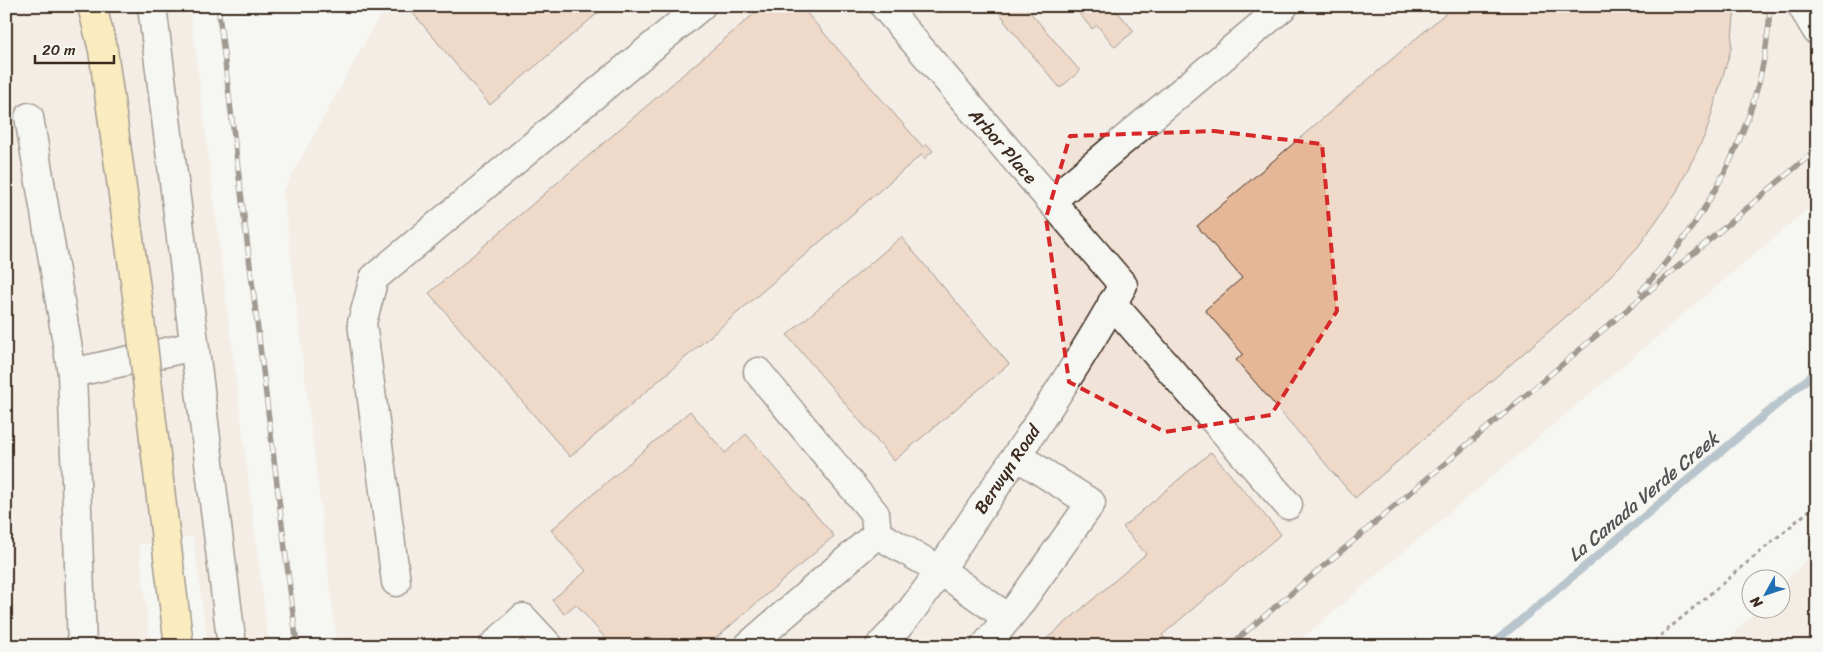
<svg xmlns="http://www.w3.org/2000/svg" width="1823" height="652" font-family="Sriracha,sans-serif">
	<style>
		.built { fill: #f1e3d7 }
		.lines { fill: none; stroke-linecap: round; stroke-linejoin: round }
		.stream { stroke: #6f8b9d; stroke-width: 8 }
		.building { fill: #e6b797; stroke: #3b2a1e }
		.minor-casing { stroke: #3b2a1e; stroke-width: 31 }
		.major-casing { stroke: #3b2a1e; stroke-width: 31 }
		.path { stroke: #3b2a1e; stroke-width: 3; stroke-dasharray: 4 4; stroke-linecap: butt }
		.minor { stroke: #f6f6f2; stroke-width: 28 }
		.major { stroke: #ffdf80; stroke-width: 28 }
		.rail-casing { stroke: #3b2a1e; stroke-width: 5.5 }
		.rail { stroke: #f6f6f2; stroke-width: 4; stroke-dasharray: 11; stroke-linecap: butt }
		.major-bridge-casing { stroke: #3b2a1e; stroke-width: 31; stroke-linecap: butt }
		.major-bridge { stroke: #ffdf80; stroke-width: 28 }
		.marked { fill: none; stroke: #d62828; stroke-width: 4; stroke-dasharray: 10 6; stroke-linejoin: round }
		.labels { text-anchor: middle; stroke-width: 5; stroke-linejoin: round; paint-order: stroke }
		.street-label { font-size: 18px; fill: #3b2a1e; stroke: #f6f6f2 }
		.water-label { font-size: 19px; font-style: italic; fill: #515253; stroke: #f6f6f2 }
	</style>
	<rect width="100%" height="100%" fill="#f6f6f2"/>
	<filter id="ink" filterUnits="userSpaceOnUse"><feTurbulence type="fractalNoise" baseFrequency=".02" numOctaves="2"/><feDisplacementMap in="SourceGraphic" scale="10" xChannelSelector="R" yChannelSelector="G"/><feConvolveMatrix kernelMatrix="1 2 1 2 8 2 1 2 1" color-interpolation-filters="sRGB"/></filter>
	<g filter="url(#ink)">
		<path class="built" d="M6,6h184l79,640h-61l-15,-110 -54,9 12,101h-145z
			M385,6h1432v195l-524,445h-956l-54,-455z
			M1817,549v97h-95l34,-36h24l1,-26z"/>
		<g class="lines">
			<path class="stream" d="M1490,646l327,-275"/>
		</g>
		<path class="building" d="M407,6h199l-116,99z
			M763,6h45l-4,4 119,137 4,-3 6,7 -9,8 -3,-4 -351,302 -141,-164z
			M994,6h31l55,65 -20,17 -56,-67 1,-1z
			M1073,6h45l-3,3 19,22 -19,16 -18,-22 -5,4z
			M1454,6h281l-4,43 -25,84 -29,58 -39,56 -42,44 -241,207 -119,-138 7,-6 -38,-44 37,-32 -45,-52z
			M901,237l108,127 -115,97 -107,-126z
			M690,411l35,42 21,-19 88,102 -127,110h-95l-36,-42 -12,10 -12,-14 34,-29 -35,-41z
			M1211,452l70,82 -119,101 5,5 -4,4 2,2h-127l108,-92 -23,-27z"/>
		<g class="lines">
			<defs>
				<g id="minor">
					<path d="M152,6l80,640"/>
					<path d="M1802,6l15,25"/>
					<path d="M29,117l43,256"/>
					<path d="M1051,201l233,-195"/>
					<path d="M1112,303l176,202"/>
					<path d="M758,372l117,142 2,20"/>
					<path d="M396,582l-34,-259 12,-45 327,-272"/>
					<path d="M82,646l-10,-273 122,-27"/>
					<path d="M493,646l30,-28 26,28"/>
					<path d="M748,646l129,-112 63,36 68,48"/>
					<path id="s1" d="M880,646c39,-39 67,-87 97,-132 51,-75 102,-150 146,-229l-239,-279"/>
					<path d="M985,646l32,-39 74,-104 -74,-47"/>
				</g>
				<path id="major" d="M166,540l13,106"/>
			</defs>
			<use href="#minor" class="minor-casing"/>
			<use href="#major" class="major-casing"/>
			<path class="path" d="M1648,646l169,-142"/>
			<use href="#minor" class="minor"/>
			<use href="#major" class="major"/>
			<defs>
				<path id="rail" d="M218,6l79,640
					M1641,291c71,-77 125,-178 129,-285
					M1229,646l588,-497"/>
			</defs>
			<use href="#rail" class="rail-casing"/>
			<use href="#rail" class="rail"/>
			<defs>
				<path id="major-bridge" d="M92,6l11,44 35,253 28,237"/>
			</defs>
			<use href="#major-bridge" class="major-bridge-casing"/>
			<use href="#major-bridge" class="major-bridge"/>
		</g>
	</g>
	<path d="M0 0H1823V652H0ZM1214,131l108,13 15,167 -66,104 -106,17 -96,-50 -23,-164 24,-82z" fill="#f6f6f2" fill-opacity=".55" fill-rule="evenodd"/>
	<path class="marked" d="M1214,131l108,13 15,167 -66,104 -106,17 -96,-50 -23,-164 24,-82z"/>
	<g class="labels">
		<g class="street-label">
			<text transform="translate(1003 146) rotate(49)" y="6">Arbor Place</text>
			<text dy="6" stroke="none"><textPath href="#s1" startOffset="218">Berwyn Road</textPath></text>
		</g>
		<g class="water-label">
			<text transform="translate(1643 496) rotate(-40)" y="7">La Canada Verde Creek</text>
		</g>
	</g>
	<rect width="1823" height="652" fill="none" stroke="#f6f6f2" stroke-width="25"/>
	<rect x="12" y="12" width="1798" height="627" fill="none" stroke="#3b2a1e" stroke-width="2" filter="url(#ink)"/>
	<g transform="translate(1766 594) rotate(230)"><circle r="24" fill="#f6f6f2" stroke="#aba49d"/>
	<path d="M0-4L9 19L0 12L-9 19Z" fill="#1f6fb2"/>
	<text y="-8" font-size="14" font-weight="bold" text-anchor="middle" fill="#3b2a1e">N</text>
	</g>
	<path d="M35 55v8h79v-8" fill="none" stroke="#3b2a1e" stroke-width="2.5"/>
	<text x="42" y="55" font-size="15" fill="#3b2a1e" stroke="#f6f6f2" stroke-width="4" paint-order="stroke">20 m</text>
</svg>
